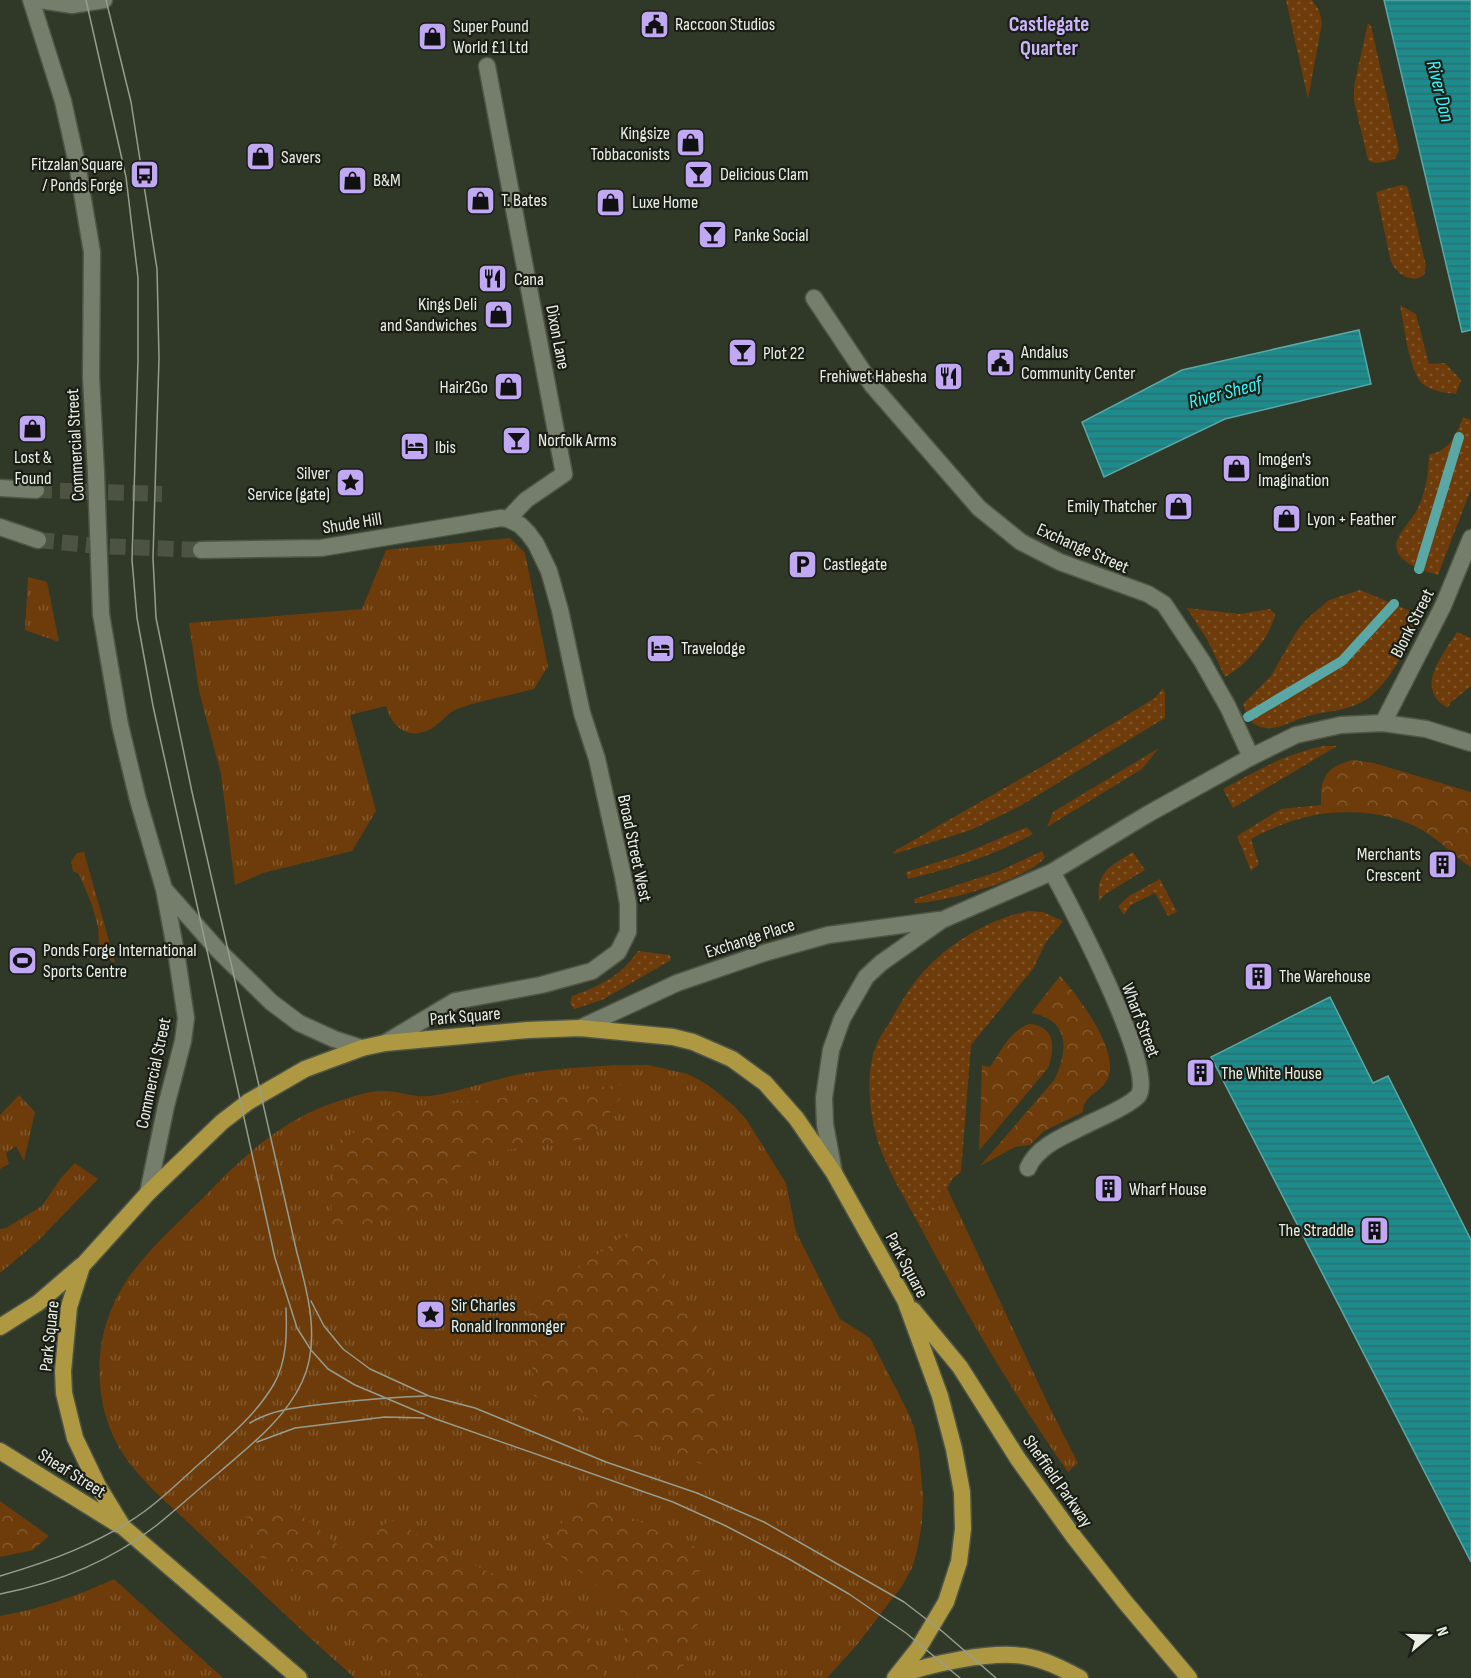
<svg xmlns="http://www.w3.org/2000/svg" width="1471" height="1678" font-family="'Sofia Sans Condensed',sans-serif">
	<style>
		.grass { fill: url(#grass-tufts) }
		.forest { fill: url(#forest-crowns) }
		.park { fill: url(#park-dots) }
		.water { fill: url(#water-rules); stroke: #5aa8a6; stroke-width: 1.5 }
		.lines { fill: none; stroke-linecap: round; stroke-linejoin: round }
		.stream { stroke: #5aa8a6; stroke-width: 10 }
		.minor-tunnel { stroke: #4c5343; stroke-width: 16; stroke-dasharray: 16 8; stroke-linecap: butt }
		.minor-casing { stroke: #4e5546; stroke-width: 19 }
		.tertiary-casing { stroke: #4e5546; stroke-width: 19 }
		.trunk-casing { stroke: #4e5546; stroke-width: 19 }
		.minor { stroke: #757e6b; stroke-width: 16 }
		.tertiary { stroke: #757e6b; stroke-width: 16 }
		.trunk { stroke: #ae9942; stroke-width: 16 }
		.tram { stroke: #969d8f; stroke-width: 1.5 }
		.tertiary-bridge-casing { stroke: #4e5546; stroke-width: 19; stroke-linecap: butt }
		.tertiary-bridge { stroke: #757e6b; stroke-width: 16 }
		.labels { text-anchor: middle; stroke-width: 4.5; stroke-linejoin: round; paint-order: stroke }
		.poi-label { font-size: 18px; fill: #e9efe4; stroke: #1a1e16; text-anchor: start }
		.street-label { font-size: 18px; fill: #e9efe4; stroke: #1a1e16 }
		.water-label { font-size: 20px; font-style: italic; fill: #35f8fb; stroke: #1a1e16 }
		.quarter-label { font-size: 21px; font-weight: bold; fill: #cbb5fc; stroke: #1a1e16 }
	</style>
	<defs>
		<pattern id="grass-tufts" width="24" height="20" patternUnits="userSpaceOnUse" patternTransform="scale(1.5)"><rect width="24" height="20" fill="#6d3c0a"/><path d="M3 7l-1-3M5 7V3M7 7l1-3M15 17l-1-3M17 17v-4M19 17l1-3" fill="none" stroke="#82582e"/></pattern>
		<pattern id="forest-crowns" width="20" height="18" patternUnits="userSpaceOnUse" patternTransform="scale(1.5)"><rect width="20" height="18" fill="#6d3c0a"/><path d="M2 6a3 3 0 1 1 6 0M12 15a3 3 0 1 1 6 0" fill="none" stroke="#82582e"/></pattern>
		<pattern id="park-dots" width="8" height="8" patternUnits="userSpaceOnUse" patternTransform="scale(1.5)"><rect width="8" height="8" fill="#6d3c0a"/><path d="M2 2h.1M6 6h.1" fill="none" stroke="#82582e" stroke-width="1.8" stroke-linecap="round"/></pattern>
		<pattern id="water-rules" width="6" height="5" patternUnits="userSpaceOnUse" patternTransform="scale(1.5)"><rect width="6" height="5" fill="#1d8a8b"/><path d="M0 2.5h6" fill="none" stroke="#2d706f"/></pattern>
	</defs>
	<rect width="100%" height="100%" fill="#303827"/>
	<path class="grass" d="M510,538l15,15 23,113 -14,23c-25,7 -53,11 -77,20 -10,4 -17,15 -26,20 -23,12 -39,-2 -45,-23l-36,9 26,96 -24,40 -89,22 -28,12 -14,-111 -22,-83 -10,-68 173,-14 24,-59z
		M28,577l19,5 12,60 -34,-12z
		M84,852l31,110h-3l-13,-16 -1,-19 -6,-22 -13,-31 -6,-3 -2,-9 6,-9z
		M615,1065h33l40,9 20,11 26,21 12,13 40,64 10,49 44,87 30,19 36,70 8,19 5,24 4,46 -1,26 -5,28 -5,17 -10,18 -46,60 -29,32h-472c-54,-47 -105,-97 -157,-146 -30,-30 -67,-57 -85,-96 -24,-55 -16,-120 22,-167 19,-25 44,-47 67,-70 37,-38 76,-77 128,-95 16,-5 35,-13 52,-13 15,-1 32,7 48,5 35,-5 69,-20 104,-24 27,-4 54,-5 81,-7z
		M19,1095l16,17 -11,49 -8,-15 -10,7 3,11 -9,5v-54z
		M75,1163l23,16 -61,63 -37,31v-44l6,-1 36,-22 19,-28z
		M947,1188l103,220 28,55 -10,9c-54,-77 -102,-158 -146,-242z
		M114,1579l109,99h-223v-62c40,-7 77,-20 114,-37z"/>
	<path class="forest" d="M1352,760l22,3 97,29v75c-14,-8 -24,-20 -37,-29 -31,-24 -75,-29 -113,-24 0,-30 -2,-45 31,-54z
		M1060,976c18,20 57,71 49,99 -4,15 -19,18 -24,28 -2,2 -2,6 -2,9l-39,19 -14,14 -15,2 -35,19 75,-87c13,-30 15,-59 -24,-66z
		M1029,1024c27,2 26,24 19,44l-69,83 3,-86 8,2c11,-16 21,-37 39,-43z
		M630,1084l-38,54 -122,17 -43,54 -97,25 5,-92 67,-33z
		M638,1225l72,131 13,117 -189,-77 -5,-92z
		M586,1497l114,52 -1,71 -20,58h-48l-12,-74 -75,-62z
		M0,1501l49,35 -16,14 -33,7z
		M292,1508l50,40 50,-28 62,35 119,58 27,40 3,25h-172l-46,-19 -58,-58 -43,-39 -31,-6 -8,-39z"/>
	<path class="park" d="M1286,0h26l7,10 3,13 -14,76z
		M1368,23l3,3 28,124 -4,9c-9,2 -19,7 -27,1l-14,-59v-15z
		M1401,185l5,1 2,3 18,77 -2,9c-13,9 -26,0 -33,-13l-15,-70z
		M1400,305l16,9 13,50 16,-1 16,17 -5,14c-10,-1 -24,-3 -32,-9 -15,-11 -20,-61 -24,-80z
		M1463,417l8,3v69l-33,86c-15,-4 -50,-14 -40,-37 5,-10 13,-18 19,-28 9,-17 11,-35 12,-55 22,-6 26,-18 34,-38z
		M1360,590l60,25c-11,27 -25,60 -48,80 -17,15 -39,15 -60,20 -17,3 -36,19 -54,11 -9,-4 -12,-13 -15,-22l28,-28 25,-44 11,-13 22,-19z
		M1187,608l53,6 30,-5 5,5c-4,23 -29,52 -50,63l-17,-36z
		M1457,632l14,6v48l-21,17 -2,5c-35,-19 -5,-53 9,-76z
		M1163,688l2,5v25l-145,88 -49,24 -77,24 -1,-2 155,-89 107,-65z
		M1324,746h13l-104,62 -10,-19c33,-18 64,-36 101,-43z
		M1159,748l-17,21 -95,58 6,-15z
		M1321,805v9c-25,4 -47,13 -70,25l8,25 -8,7 -14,-35 44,-27z
		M1027,827l6,7c-39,22 -82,34 -125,45l-2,-7 57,-18z
		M1042,851l3,6c-15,22 -103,46 -130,46l-1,-4 83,-27z
		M1133,852l12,18 -41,25 -5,6c-4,-29 13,-36 34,-49z
		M1160,879l17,33 -9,4 -13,-23 -24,12 -7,10 -6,-9 11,-10z
		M1029,911l14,1 20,9 -17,21 -13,27 -62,76 -10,127 -8,6 -31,52c-18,-35 -42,-69 -49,-108 -5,-26 -6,-57 5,-81 3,-6 7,-11 10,-16 12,-21 24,-43 42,-60 26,-26 63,-47 99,-54z
		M638,951l32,4 1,5 -69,40 -28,9 -4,-6 2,-7c28,-10 49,-20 66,-45z"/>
	<path class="water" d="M1384,0h87v330l-9,2z
		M1359,330l12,54 -146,35 -121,58 -22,-55 100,-52z
		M1330,997l43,86 15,-7 83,164v322l-260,-505z"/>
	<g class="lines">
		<path class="stream" d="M1419,569l40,-132
			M1248,717l94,-56 52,-57"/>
		<path class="minor-tunnel" d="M36,490l126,4
			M38,540l61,6 102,4"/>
		<defs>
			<path id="minor" d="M40,0l32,5 32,-5
				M487,66l77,408 -38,26 -18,19
				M814,298l58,87 107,123 42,34 39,20 88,32 16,10 38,57 26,46 23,50
				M0,488l36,2
				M0,527l38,13
				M201,550l120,-2 180,-30 7,1 12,6 8,8 8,11 13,27 11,39 22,103 15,46 26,117 5,28v28l-10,20 -26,19 -51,14 -86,16 -70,42
				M1383,723l60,-117 28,-68
				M1028,1168c9,-23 41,-34 62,-45 11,-5 40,-18 48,-27 20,-24 -69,-194 -86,-224"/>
			<path id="tertiary" d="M31,0l32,101 14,63 15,88 -1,125 5,97
				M101,614l19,111 18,75 26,89 13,69 9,60 -3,23 -17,65 -18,87
				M165,890l53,60 53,52 28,21 35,16 28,9
				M580,1028l97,-45 87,-30 64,-18 111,-15
				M834,1173l-9,-49 -1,-26 7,-48 11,-31 24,-42 15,-14 61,-43 110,-48 96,-58 103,-57 45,-22 45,-10 42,-2 43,6 45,14"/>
			<path id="trunk" d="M913,1310l47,57 58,92 56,78 51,65 64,76
				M0,1327l38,-24 43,-37
				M0,1451l119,74
				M897,1676c32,-12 93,-25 127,-20 20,3 39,13 56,22
				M299,1678l-176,-151 -25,-41 -23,-48 -11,-45 -1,-22 6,-64 13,-41 66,-73 74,-71 26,-20 57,-33 57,-21 23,-5 143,-13 52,-2 93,9 20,5 39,17 33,24 31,35 38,55 71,127 35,96 14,53 8,43 1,37 -4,33 -13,40 -28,47 -23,29"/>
		</defs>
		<use href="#minor" class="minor-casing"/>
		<use href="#tertiary" class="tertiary-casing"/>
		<use href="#trunk" class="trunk-casing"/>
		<use href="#minor" class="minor"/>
		<use href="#tertiary" class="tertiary"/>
		<use href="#trunk" class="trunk"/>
		<path class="tram" d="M86,0l40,177 12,101v82l-6,200 5,58 16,88 122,552 22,70 14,22 17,19 27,16 78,33 240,84 53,24 63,33 60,35 57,39 54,45
			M311,1301l13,25 19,23 27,20 59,27 46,12 131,54 91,31 67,29 140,80 39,30 53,46
			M250,1423c23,-14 49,-16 75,-19 34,-4 67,-7 101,-8
			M257,1442l38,-14 90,-11 39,1
			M0,1576c51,-15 101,-33 145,-65 22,-16 41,-36 62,-54 24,-22 50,-44 67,-73 13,-23 13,-51 12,-76
			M0,1594c57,-11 111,-33 157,-69 20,-16 39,-34 59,-50 31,-27 68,-54 86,-93 19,-40 6,-89 -5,-129l-105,-461 -36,-174 -3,-60 6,-200 -2,-89 -26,-167 -25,-102"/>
		<defs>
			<path id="tertiary-bridge" d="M96,474l5,140"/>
		</defs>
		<use href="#tertiary-bridge" class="tertiary-bridge-casing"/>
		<use href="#tertiary-bridge" class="tertiary-bridge"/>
	</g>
	<defs>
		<symbol id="civic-square" viewBox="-11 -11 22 22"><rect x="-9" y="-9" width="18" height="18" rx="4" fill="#c0a8f3" stroke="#1a1e16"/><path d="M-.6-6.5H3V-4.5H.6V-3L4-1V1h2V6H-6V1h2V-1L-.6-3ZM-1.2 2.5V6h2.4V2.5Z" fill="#111"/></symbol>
		<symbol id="shop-square" viewBox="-11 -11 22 22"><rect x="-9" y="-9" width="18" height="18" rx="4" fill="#c0a8f3" stroke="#1a1e16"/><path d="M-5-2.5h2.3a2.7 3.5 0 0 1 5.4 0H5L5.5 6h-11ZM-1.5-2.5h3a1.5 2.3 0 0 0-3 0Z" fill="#111"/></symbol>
		<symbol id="bus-square" viewBox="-11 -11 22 22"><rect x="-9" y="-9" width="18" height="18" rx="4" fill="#c0a8f3" stroke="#1a1e16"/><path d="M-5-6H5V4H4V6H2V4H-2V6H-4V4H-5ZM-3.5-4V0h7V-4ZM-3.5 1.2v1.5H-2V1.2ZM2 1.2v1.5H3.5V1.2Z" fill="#111"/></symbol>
		<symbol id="bar-square" viewBox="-11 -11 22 22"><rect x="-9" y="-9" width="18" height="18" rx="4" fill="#c0a8f3" stroke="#1a1e16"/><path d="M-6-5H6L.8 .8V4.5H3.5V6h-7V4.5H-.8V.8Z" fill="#111"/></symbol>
		<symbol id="restaurant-square" viewBox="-11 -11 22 22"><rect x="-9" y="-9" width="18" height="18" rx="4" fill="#c0a8f3" stroke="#1a1e16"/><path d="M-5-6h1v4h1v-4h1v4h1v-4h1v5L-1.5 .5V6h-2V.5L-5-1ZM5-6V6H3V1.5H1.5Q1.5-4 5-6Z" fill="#111"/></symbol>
		<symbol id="hotel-square" viewBox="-11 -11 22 22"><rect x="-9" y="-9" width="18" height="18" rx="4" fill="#c0a8f3" stroke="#1a1e16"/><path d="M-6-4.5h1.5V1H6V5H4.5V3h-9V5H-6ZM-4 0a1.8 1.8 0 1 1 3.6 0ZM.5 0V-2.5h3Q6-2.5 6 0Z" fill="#111"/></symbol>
		<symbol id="sight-square" viewBox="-11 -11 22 22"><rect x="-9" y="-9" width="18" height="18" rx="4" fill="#c0a8f3" stroke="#1a1e16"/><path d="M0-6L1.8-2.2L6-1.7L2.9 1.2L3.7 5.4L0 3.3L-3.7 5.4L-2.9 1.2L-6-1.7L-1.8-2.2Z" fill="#111"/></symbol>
		<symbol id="parking-square" viewBox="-11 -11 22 22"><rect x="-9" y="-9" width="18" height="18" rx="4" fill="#c0a8f3" stroke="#1a1e16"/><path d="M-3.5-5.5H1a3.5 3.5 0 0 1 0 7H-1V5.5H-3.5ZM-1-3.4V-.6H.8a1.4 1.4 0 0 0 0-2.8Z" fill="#111"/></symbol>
		<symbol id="building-square" viewBox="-11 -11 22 22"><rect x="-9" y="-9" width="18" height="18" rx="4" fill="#c0a8f3" stroke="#1a1e16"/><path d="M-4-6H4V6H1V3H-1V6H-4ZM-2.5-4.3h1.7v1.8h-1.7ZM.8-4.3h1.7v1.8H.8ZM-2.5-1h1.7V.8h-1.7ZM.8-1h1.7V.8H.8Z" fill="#111"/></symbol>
		<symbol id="stadium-square" viewBox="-11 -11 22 22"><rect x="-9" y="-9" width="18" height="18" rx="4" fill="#c0a8f3" stroke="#1a1e16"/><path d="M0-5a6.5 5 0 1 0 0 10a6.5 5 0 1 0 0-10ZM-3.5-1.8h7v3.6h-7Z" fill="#111"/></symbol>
	</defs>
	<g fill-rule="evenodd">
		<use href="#civic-square" x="638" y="8" width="33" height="33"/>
		<use href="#shop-square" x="416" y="20" width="33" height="33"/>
		<use href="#shop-square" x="674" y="126" width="33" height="33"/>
		<use href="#shop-square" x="244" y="140" width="33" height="33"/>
		<use href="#bus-square" x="128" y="158" width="33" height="33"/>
		<use href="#bar-square" x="682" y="158" width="33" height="33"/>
		<use href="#shop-square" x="336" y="164" width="33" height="33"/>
		<use href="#shop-square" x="464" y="184" width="33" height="33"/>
		<use href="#shop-square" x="594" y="186" width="33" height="33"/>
		<use href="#bar-square" x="696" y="218" width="33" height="33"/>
		<use href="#restaurant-square" x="476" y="262" width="33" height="33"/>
		<use href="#shop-square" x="482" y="298" width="33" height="33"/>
		<use href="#bar-square" x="726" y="336" width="33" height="33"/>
		<use href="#civic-square" x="984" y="346" width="33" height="33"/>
		<use href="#restaurant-square" x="932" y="360" width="33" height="33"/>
		<use href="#shop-square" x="492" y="370" width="33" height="33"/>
		<use href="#shop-square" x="16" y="412" width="33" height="33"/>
		<use href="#bar-square" x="500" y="424" width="33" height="33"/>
		<use href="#hotel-square" x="398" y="430" width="33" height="33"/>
		<use href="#shop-square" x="1220" y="452" width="33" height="33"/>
		<use href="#sight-square" x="334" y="466" width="33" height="33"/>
		<use href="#shop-square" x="1162" y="490" width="33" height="33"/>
		<use href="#shop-square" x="1270" y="502" width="33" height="33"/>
		<use href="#parking-square" x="786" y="548" width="33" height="33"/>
		<use href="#hotel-square" x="644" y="632" width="33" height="33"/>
		<use href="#building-square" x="1426" y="848" width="33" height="33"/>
		<use href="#stadium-square" x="6" y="944" width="33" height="33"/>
		<use href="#building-square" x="1242" y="960" width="33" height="33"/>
		<use href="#building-square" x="1184" y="1056" width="33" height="33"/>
		<use href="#building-square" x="1092" y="1172" width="33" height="33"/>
		<use href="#building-square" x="1358" y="1214" width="33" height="33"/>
		<use href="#sight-square" x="414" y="1298" width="33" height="33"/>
	</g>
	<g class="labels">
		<g class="poi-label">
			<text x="675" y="30">Raccoon Studios</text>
			<text x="453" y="32">Super Pound<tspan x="453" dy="21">World £1 Ltd</tspan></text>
			<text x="670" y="139" text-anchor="end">Kingsize<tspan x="670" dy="21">Tobbaconists</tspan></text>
			<text x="281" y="163">Savers</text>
			<text x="123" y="170" text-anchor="end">Fitzalan Square<tspan x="123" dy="21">/ Ponds Forge</tspan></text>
			<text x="720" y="180">Delicious Clam</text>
			<text x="373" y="186">B&amp;M</text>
			<text x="501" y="206">T. Bates</text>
			<text x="632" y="208">Luxe Home</text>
			<text x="734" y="241">Panke Social</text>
			<text x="514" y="285">Cana</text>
			<text x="477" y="310" text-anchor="end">Kings Deli<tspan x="477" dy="21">and Sandwiches</tspan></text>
			<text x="1021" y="358">Andalus<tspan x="1021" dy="21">Community Center</tspan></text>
			<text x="763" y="359">Plot 22</text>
			<text x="927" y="382" text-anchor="end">Frehiwet Habesha</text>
			<text x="488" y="393" text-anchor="end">Hair2Go</text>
			<text x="538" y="446">Norfolk Arms</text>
			<text x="435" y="453">Ibis</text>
			<text x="33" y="463" text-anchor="middle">Lost &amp;<tspan x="33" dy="21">Found</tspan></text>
			<text x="1258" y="465">Imogen's<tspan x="1258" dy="21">Imagination</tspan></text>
			<text x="330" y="479" text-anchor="end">Silver<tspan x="330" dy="21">Service (gate)</tspan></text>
			<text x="1157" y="512" text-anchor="end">Emily Thatcher</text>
			<text x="1307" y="525">Lyon + Feather</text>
			<text x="823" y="570">Castlegate</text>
			<text x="681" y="654">Travelodge</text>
			<text x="1421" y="860" text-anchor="end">Merchants<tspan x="1421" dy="21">Crescent</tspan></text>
			<text x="43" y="956">Ponds Forge International<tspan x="43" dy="21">Sports Centre</tspan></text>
			<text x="1279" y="982">The Warehouse</text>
			<text x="1221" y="1079">The White House</text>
			<text x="1129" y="1195">Wharf House</text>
			<text x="1354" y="1236" text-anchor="end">The Straddle</text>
			<text x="451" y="1311">Sir Charles<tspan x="451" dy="21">Ronald Ironmonger</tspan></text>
		</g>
		<g class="street-label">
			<text transform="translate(558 337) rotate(79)" y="6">Dixon Lane</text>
			<text transform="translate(75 445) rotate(-93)" y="6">Commercial Street</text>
			<text transform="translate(352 523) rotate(-9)" y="6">Shude Hill</text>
			<text transform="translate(1083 548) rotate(24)" y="6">Exchange Street</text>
			<text transform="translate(1412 623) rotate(-63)" y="6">Blonk Street</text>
			<text transform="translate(635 848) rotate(78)" y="6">Broad Street West</text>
			<text transform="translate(750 938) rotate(-18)" y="6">Exchange Place</text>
			<text transform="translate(465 1016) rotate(-5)" y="6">Park Square</text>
			<text transform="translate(1141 1020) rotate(69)" y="6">Wharf Street</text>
			<text transform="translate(153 1073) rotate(-78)" y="6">Commercial Street</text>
			<text transform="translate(907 1265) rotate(62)" y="6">Park Square</text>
			<text transform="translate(49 1336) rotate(-84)" y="6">Park Square</text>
			<text transform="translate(72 1473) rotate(32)" y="6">Sheaf Street</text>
			<text transform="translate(1058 1481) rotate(55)" y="6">Sheffield Parkway</text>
		</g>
		<g class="water-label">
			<text transform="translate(1441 91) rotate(76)" y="7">River Don</text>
			<text transform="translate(1225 392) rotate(-15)" y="7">River Sheaf</text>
		</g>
		<g class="quarter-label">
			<text x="1049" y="31">Castlegate<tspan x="1049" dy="24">Quarter</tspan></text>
		</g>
	</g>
	<g transform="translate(1429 1636) rotate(71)" stroke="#1a1e16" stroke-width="4.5" paint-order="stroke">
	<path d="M0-4.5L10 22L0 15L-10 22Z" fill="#e9efe4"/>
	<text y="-9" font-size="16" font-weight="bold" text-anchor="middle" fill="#e9efe4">N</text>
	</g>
</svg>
